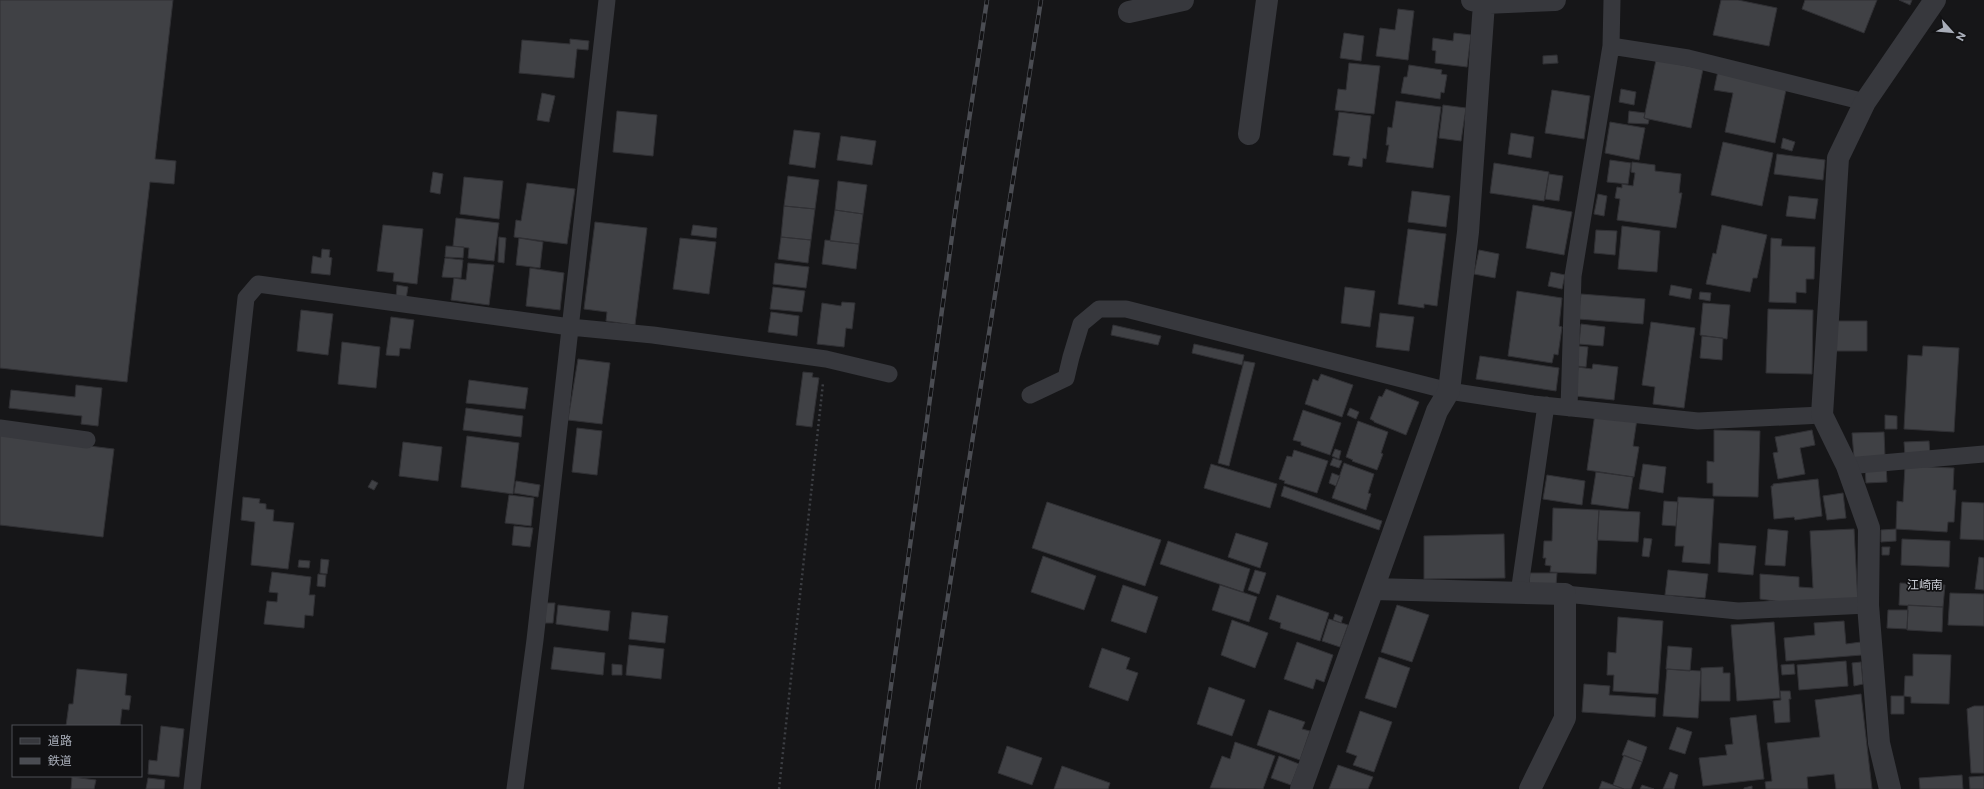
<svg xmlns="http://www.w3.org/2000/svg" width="1984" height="789" font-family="Commissioner,'Noto Sans JP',sans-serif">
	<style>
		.building { fill: #404145; stroke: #303034 }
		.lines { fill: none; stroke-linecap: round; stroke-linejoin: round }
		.path { stroke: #3d3f44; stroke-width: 2.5; stroke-dasharray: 2 3; stroke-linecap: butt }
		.lane { stroke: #37383d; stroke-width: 17 }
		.street { stroke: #37383d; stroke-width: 22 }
		.rail-casing { stroke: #4a4c52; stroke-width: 4.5 }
		.rail { stroke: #111113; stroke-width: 3; stroke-dasharray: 9; stroke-linecap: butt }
		.labels { text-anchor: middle; stroke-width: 3.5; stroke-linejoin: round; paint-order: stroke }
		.neighbourhood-label { font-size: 12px; fill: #c9ccd4; stroke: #111113 }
	</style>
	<rect width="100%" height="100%" fill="#161618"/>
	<path class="building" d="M0,0h173l-18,159 21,2 -2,23 -24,-2 -23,200 -127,-14z
		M1721,0h17l39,8 -8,38 -56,-11z
		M1805,0h72l-13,33 -62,-24z
		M1899,0h13l-2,5z
		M1398,9l16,2 -6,49 -32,-4 4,-28 15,2z
		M1344,33l20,3 -3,25 -21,-3z
		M1454,33l17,2 -4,32 -32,-4 1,-12 -4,-1 1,-12 20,3z
		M570,39l19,2 -1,9 -11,-1 -3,29 -55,-5 3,-33 48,4z
		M1557,55l1,8 -15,1v-8z
		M1656,60l47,9 -12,59 -47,-10z
		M1349,63l31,3 -6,48 -39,-4 3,-21 8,1z
		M1409,65l33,5 -1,4 6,1 -3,18 -3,-1 -1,7 -39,-6 3,-16h3z
		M1718,71l69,14 -12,58 -50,-11 8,-39 -19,-3z
		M1621,89l15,3 -2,13 -15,-3z
		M1552,90l38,6 -6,43 -39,-6z
		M542,93l13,3 -6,26 -12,-2z
		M1396,101l45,6 -8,61 -47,-6 3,-17h-3l2,-18 4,1z
		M1443,105l23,3 -5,33 -22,-3z
		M617,111l40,4 -4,41 -40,-4z
		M1629,111l16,2 -1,5 5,2 -1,4 -20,-1z
		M1339,112l32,4 -5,43 -3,-1 -1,9 -14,-2 2,-8 -17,-2z
		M1610,122l35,6 -6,32 -34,-7z
		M794,130l26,3 -5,35 -26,-4z
		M1511,133l23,4 -3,21 -23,-4z
		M841,136l35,5 -4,24 -35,-5z
		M1783,138l12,4 -3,9 -11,-3z
		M1723,142l50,11 -11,53 -51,-11z
		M1777,154l48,6 -2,20 -49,-6z
		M1610,160l21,3 -3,21 -21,-2z
		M1632,162l23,3v6l26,3 -2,19h3l-6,35 -59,-8 3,-21 -5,-1 2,-11 5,1v-4l11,2 2,-13 -4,-1z
		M1494,163l55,9 -5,29 -54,-8z
		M433,172l10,2 -3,20 -10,-2z
		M1549,174l14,2 -4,25 -14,-2z
		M788,176l31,4 -4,29 -31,-3z
		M464,177l39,4 -4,38 -39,-5z
		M838,181l29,4 -4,29 -28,-4z
		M527,183l48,6 -8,55 -53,-7 2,-17 5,1z
		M1412,191l38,5 -4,31 -38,-5z
		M1598,194l9,2 -3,20 -10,-2z
		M1789,196l29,3 -3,20 -29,-3z
		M1533,205l39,7 -8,43 -38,-7z
		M784,206l31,3 -4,31 -30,-3z
		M835,210l28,4 -4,30 -29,-3z
		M456,218l43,5 -5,38 -26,-3 1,-10 -16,-2z
		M595,222l52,6 -12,97 -29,-4 1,-9 -23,-3z
		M383,225l40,4 -6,55 -24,-3 1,-8 -17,-2z
		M693,225l24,3 -1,10 -25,-3z
		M1722,225l45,10 -10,43h-4l-3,14 -44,-8 7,-31 3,1z
		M1622,226l38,5 -3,41 -39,-3z
		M1408,229l38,5 -9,72 -13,-2v4l-26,-4z
		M1596,230l21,1 -2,24 -21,-2z
		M499,237l7,1 -2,25 -6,-1z
		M781,237l30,3 -3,23 -30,-4z
		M519,238l24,4 -3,26 -24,-3z
		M680,238l36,4 -7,52 -36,-5z
		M1771,238l11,1 -1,7 34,1 -1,32h-8v14l-10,-1v11l-27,-1z
		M825,240l34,4 -3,25 -34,-5z
		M446,246l18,1 -1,11 -18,-1z
		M322,249l8,1 -1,7 3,1 -2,17 -19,-2 2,-17 8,2z
		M1479,250l20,4 -4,24 -21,-4z
		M445,258l18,2 -2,18 -19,-1z
		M468,263l26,2 -5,40 -38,-5 3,-22 12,2z
		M775,263l34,4 -3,21 -33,-4z
		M530,268l34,5 -4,37 -34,-4z
		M1551,272l14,3 -3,14 -14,-3z
		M397,285l11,2 -2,12 -10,-1z
		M1671,285l21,4 -2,10 -21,-4z
		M773,287l32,4 -3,21 -32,-3z
		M1345,287l30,4 -5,36 -29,-4z
		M1517,291l45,7 -3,28 3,1 -4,28 -4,-1 -2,9 -44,-7z
		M1700,292l11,1 -1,8 -11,-2z
		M1581,294l64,5 -2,25 -65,-5z
		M842,302l13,1 -3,26 -6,-1 -2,19 -27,-3 5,-41 19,3z
		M1703,303l27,2 -3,34 -27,-4z
		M1768,309l45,1 -1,64 -46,-1z
		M301,310l32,4 -5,41 -31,-4z
		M771,312l28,4 -2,20 -29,-4z
		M1380,313l34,4 -5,34 -33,-4z
		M391,317l23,3 -4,29 -10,-1 -1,8 -13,-1z
		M1836,321h31v30h-32z
		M1651,322l44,6 -11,80 -31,-4 2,-17 -13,-2z
		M1581,324l24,3 -2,19 -24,-2z
		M1113,325l48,11 -3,9 -47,-10z
		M1702,336l21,2 -1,22 -22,-2z
		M342,342l38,5 -4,41 -38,-4z
		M1194,344l50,11 -2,10 -50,-12z
		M1578,346l10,1 -2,20 -10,-1z
		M1923,346l36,2 -5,84 -50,-3 4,-74 14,1z
		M1480,356l79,12 -3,23 -80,-12z
		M578,359l32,4 -8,61 -34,-4z
		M1244,361l11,2 -26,103 -11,-3z
		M1593,364l25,3 -4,33 -39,-4 3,-29 14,2z
		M803,372l10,1 -1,4 7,1 -7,49 -16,-2z
		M1321,374l32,11 -11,32 -37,-13 8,-25 5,2z
		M469,380l59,8 -3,21 -59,-6z
		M76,385l26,3 -4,38 -17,-2 1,-8 -73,-8 2,-18 64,7z
		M1386,389l33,13 -13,33 -32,-13v-1l-4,-2 9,-23 3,1z
		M466,408l57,8 -2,21 -58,-7z
		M1350,408l9,4 -3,7 -9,-4z
		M1303,410l38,13 -11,32 -29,-10v-3l-8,-2z
		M1595,413l42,6 -4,27 6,1 -5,30 -47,-7z
		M1885,415l12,1v13h-12z
		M1358,421l30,11 -7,21 2,1 -6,16 -25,-9 1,-1 -7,-3z
		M577,428l25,3 -5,44 -25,-3z
		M1714,430l46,1 -2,66 -45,-1v-13h-6v-22l7,1z
		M1812,430l3,15 -15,3 5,26 -27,5 -5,-26 5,-1 -3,-15z
		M1884,432l1,25 -31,1 -2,-25z
		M0,435l114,14 -11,88 -103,-12z
		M467,436l52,7 -6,51 -52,-7z
		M1929,441l1,14 -25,1 -1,-14z
		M403,442l39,5 -4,34 -39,-5z
		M1335,449l6,2 -2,8 -7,-3z
		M1294,450l34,11 -11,32 -33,-10 1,-2 -6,-2 8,-23 5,1z
		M1333,458l9,3 -3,7 -9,-3z
		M1344,463l30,11 -6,19 3,1 -5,16 -34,-12z
		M1211,464l66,20 -7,24 -66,-20z
		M1643,464l23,3 -3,26 -24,-4z
		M1886,465l1,17 -21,1 -1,-17z
		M1905,466l49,2 -1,22h3l-2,32h-6l-1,10 -51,-3 1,-28 6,1z
		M1596,472l37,5 -5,32 -37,-5z
		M1332,473l8,3 -4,10 -7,-3z
		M1547,475l38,6 -3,24 -39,-6z
		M1818,479l4,37 -27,4 -1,-3 -20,2 -3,-33h2v-2z
		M372,480l6,3 -4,7 -6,-3z
		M516,481l24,4 -2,12 -24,-4z
		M1284,486l98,35 -3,9 -98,-34z
		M1843,493l3,25 -19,2 -4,-24z
		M509,495l25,3 -3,28 -26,-3z
		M243,497l17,2 -1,4 7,1v5l8,1 -1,11 21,2 -6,46 -37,-4 4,-43 -14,-2z
		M1678,497l36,2 -4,65 -28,-2 2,-16h-9z
		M1664,501l14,1 -2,24 -14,-1z
		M1047,502l114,38 -16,46 -113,-38z
		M1962,502l22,1v37l-24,-1z
		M1553,508l46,2 -3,64 -46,-2 1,-6 -6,-1 1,-7h-3l1,-17h8z
		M1599,510l41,2 -2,30 -41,-2z
		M514,526l19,2 -3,19 -18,-2z
		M1768,529l20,2 -3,35 -20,-1z
		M1854,529l4,75h-62l-36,-5v-25l39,3v10l14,1 -3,-57z
		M1896,529v12l-15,1v-12z
		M1236,533l32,10 -8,25 -32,-11z
		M1504,534l1,44 -81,1v-43z
		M1644,538l8,1 -3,18 -7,-1z
		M1902,539l48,2 -1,26 -48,-2z
		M1168,541l82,28 -7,23 -83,-28z
		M1719,543l37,3 -3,29 -35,-3z
		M1882,547h8l-1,8h-7z
		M1043,556l53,20 -12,34 -53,-18z
		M1979,557l5,1v32l-9,-1z
		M321,559l8,1 -2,14 -7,-1z
		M299,560l11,1 -1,7 -11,-1z
		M1255,570l11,3 -7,21 -11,-4z
		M1668,570l40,4 -3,24 -40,-3z
		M272,572l39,5 -2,18h6l-2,21 -8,-1 -1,13 -40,-4 3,-23 10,1 1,-9 -9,-1z
		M1530,573h27l-1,12 -27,-1z
		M318,574l8,1 -1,12 -8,-1z
		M1900,583l45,2 -2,22 -44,-2z
		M1123,585l35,12 -12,36 -35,-12z
		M1220,585l37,12 -8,25 -37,-12z
		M1950,593l34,1v32l-36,-1z
		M1277,595l52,18 -9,28 -40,-13 1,-5 -12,-4z
		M546,603h9l-2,20h-8z
		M558,605l52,6 -2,20 -52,-7z
		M1397,605l32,10 -17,47 -31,-10z
		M1908,605l35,2 -1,25 -35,-2z
		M1888,610h20l-1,19 -20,-1z
		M632,612l36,4 -3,27 -36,-4z
		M1335,614l8,3 -2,6 -8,-3z
		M1618,617l45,4 -5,73 -45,-3 1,-16h-7l1,-23 8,1z
		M1329,619l19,6 -8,22 -18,-6z
		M1232,620l36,13 -13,35 -34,-13z
		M1844,621l2,23 15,-2 1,13 -76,6 -2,-23 31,-3 -1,-12z
		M1774,622l6,76 -43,3 -6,-76z
		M1297,642l36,13 -9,27 -8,-3 -3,10 -29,-10z
		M629,645l35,4 -3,30 -35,-4z
		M1668,646l24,2 -2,23 -24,-2z
		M554,647l51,6 -2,22 -52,-6z
		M1102,648l28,10 -4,11 12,4 -10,28 -39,-14z
		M1913,654l38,1 -2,49 -38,-1v-6l-7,-1 1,-20h8z
		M1379,657l31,11 -14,40 -31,-10z
		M1846,661l2,25 -49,4 -2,-25z
		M1861,662l2,22 -9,2 -2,-23z
		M612,664l10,1v10h-10z
		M1794,664l1,10 -13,1 -1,-10z
		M1723,667v6h7v28h-29v-33z
		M77,669l50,5 -2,21 6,1 -2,14 -7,-1 -2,17h-54l3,-22h4z
		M1667,669l34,2 -3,47 -35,-2z
		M1584,684l26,2 -1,9 47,3 -1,19 -73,-5z
		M1209,687l36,13 -13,36 -35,-12z
		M1780,691h10l1,8h-2l1,23 -15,1 -2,-22 8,-1z
		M1861,694l11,95h-36l-2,-15 -27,3 1,12h-42l-1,-7 7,-1 -5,-38 53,-6 -5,-37z
		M1891,696h13v18h-13z
		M1974,706h10v67h-13l-4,-64z
		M1269,710l36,12 -3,7 8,2 -10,29 -43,-15z
		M1360,711l32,11 -18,50 -21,-7 4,-9 -11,-4z
		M1756,715l8,64 -61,7 -4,-28 28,-3 -2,-10 8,-1 -3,-26z
		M161,726l23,3 -5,48 -31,-3 1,-14 8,1z
		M1677,727l15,5 -7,22 -16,-5z
		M1628,740l19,7 -5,15 -20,-7z
		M1235,742l40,14 -12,33 -53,-1 12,-32 8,3z
		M1007,746l35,12 -10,27 -34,-12z
		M1624,755l18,7 -11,27h-7l-11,-4z
		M1279,756l20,8 -8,21 -20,-7z
		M1338,765l35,12 -5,12h-39z
		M1062,766l48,17 -2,6h-54z
		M1670,772l8,3 -4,14h-11z
		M1962,775l1,14h-43l-1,-11z
		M1984,776v13h-14l-1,-12z
		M72,777l24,3 -2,9h-23z
		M148,778l17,2 -1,9h-18z
		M1602,781l22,8h-25z
		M1642,785l12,4h-14z
		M1752,786v3h-8v-1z"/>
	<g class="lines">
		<path class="path" d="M779,789l44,-406"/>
		<path class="lane" d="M1611,46l77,12 177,44
			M1030,395l36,-17 5,-21 10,-33 18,-15h27l323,82 84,13 165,17 124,-6
			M1569,408l4,-132 38,-230 1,-46
			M0,428l87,12
			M1847,466l137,-12
			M1519,593l27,-188
			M1565,594l173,17 130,-6
			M192,789l54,-491 12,-14 312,43 83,8 173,24 63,15
			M515,789l20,-149 72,-640"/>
		<path class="street" d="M1472,0l12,3 71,-3
			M1129,12l54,-12
			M1249,134l18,-134
			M1373,589l192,5v124l-35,71
			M1301,789l136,-378 12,-20 19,-159 16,-229
			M1890,789l-11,-46 -11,-138 1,-77 -22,-62 -25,-51 16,-257 27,-56 70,-102"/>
		<defs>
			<path id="rail" d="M877,789l78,-575 32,-214
				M918,789l123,-789"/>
		</defs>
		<use href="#rail" class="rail-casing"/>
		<use href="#rail" class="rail"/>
	</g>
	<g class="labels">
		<g class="neighbourhood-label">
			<text x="1925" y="589">江崎南</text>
		</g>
	</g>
	<rect x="12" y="725" width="130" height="52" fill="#111113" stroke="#4d4f55"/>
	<rect x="20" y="738" width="20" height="6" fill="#37383d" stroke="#4d4f55"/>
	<text x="48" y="745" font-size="12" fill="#a8adb8">道路</text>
	<rect x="20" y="758" width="20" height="6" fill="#4a4c52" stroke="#4d4f55"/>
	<text x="48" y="765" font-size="12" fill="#a8adb8">鉄道</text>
	<g transform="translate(1952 32) rotate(117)" stroke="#111113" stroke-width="3" paint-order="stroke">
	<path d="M0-3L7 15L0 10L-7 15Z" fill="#a8adb8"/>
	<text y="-6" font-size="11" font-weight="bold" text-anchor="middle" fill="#a8adb8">N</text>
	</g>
</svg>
